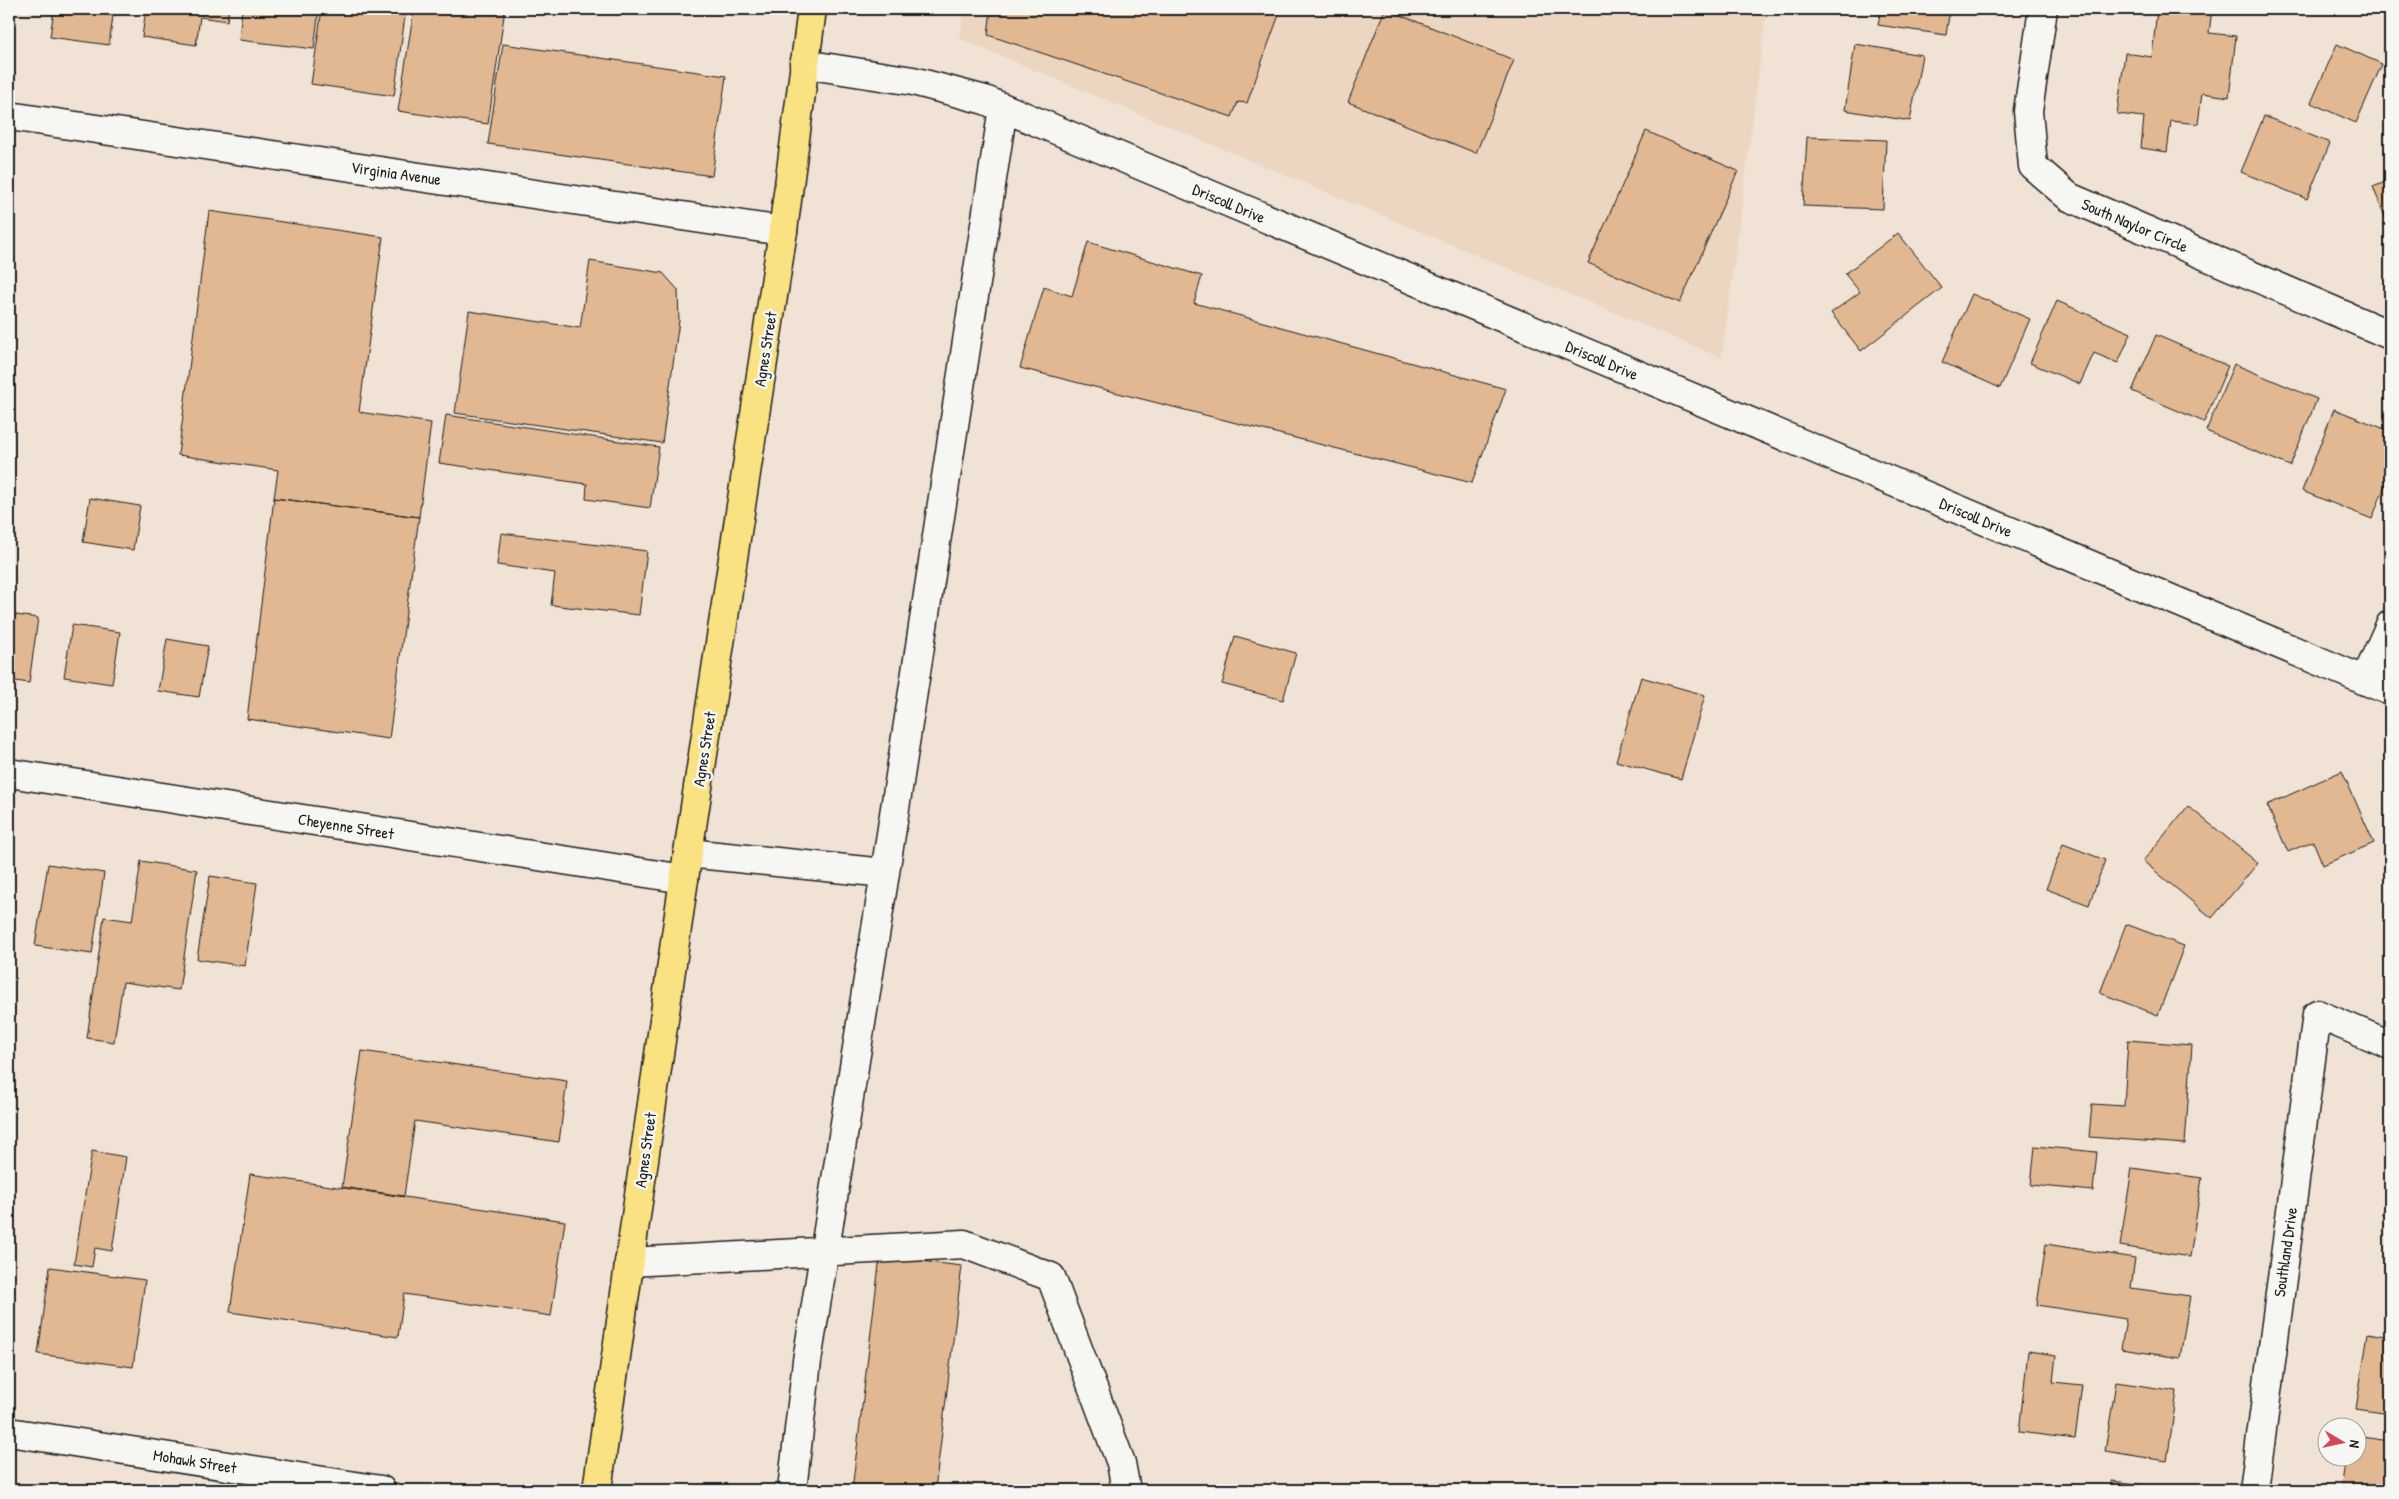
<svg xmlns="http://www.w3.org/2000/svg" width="2399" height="1499" font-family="'Patrick Hand',sans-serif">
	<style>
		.built { fill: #ecd6c1 }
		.building { fill: #e1b891; stroke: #1c1c1c }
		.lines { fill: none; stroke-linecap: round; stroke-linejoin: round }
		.minor-casing { stroke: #1c1c1c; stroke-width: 31 }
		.major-casing { stroke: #1c1c1c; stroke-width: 31 }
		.minor { stroke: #f6f6f2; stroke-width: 28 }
		.major { stroke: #fae181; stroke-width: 28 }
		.labels { text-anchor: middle; stroke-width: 5; stroke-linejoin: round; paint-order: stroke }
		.street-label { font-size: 16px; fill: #1c1c1c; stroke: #f6f6f2 }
	</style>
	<rect width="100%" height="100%" fill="#f0e3d5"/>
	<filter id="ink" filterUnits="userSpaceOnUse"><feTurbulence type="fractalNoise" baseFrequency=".02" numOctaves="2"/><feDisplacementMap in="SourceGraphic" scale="10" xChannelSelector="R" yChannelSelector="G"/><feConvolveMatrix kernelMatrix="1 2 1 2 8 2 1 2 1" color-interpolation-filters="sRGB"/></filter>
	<g filter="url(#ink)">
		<path class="built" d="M964,9h803l-45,349 -762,-319z"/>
		<path class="building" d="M54,9h60l-5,36 -59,-8z
			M146,9h83l-2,12 -27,-4 -4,28 -54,-8z
			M242,9h77l-5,40 -75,-9z
			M322,9h84l-12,87 -83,-12z
			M414,9h91l-17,115 -90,-13z
			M991,9h290l-34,94 -9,-1 -6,15 -244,-82z
			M1385,9l129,51 -38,93 -128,-51z
			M1881,9h69l-4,26 -68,-10z
			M2157,9h55l-3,24 27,3 -7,61 -27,-4 -4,31 -27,-3 -4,31 -26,-4 3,-31 -27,-3 8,-61 27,4z
			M503,44l223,32 -14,100 -224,-32z
			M1855,44l67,11 -12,66 -65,-11z
			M2337,44l45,20 -26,59 -45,-20z
			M2264,116l66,27 -23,56 -66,-27z
			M1646,131l92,40 -58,132 -92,-40z
			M1807,137l79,3 -3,69 -80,-3z
			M2390,180v49l-17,-42z
			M209,211l174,26 -24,175 72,11 -12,94 -145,-19 4,-28 -100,-15z
			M1898,233l44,55 -81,63 -30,-38 29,-21 -15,-18z
			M1088,242l114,34 -8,27 312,86 -34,94 -452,-115 24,-81 28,9z
			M590,261l73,12 15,17 1,31 -17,122 -207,-30 14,-102 111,17z
			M1972,294l58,25 -30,69 -58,-26z
			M2057,301l74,32 -13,30 -24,-10 -14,31 -50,-21z
			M2156,335l72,31 -24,56 -72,-31z
			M2234,364l83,35 -27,67 -84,-35z
			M2334,409l56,22v41l-18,47 -70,-28z
			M446,415l213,32 -9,61 -64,-9 1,-15 -148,-21z
			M90,498l50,8 -7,44 -50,-8z
			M274,498l145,19 -30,222 -142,-20z
			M501,533l146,18 -8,64 -88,-10 4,-32 -58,-8z
			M9,614l29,4 -9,65 -20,-3z
			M72,625l48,7 -8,52 -48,-7z
			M1235,636l61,17 -13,47 -61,-16z
			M167,639l41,7 -9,51 -41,-6z
			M1641,677l64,18 -24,84 -65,-18z
			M2342,771l32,72 -51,22 -10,-24 -25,11 -21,-47z
			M2188,806l70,57 -46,55 -69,-57z
			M2063,844l42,16 -16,45 -43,-16z
			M141,861l56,9 -18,120 -56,-8 -9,60 -27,-4 17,-121 28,4z
			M48,864l56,9 -12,81 -57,-8z
			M210,876l47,7 -12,83 -48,-7z
			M2126,924l58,22 -26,69 -58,-22z
			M2128,1040l64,5 -7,99 -96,-7 3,-33 32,2z
			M362,1051l205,30 -8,61 -144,-21 -11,75 -62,-9z
			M2035,1146l62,6 -4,39 -62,-6z
			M92,1151l34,6 -14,94 -17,-3 -3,19 -18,-3z
			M2132,1168l70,10 -12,79 -70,-11z
			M250,1174l315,47 -14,95 -147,-22 -6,43 -168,-25z
			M2390,1195v23l-8,-4z
			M2046,1244l89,14 -4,30 59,8 -10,62 -59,-9 5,-30 -89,-14z
			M880,1256l82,10 -27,224h-83z
			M50,1267l95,13 -12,87 -95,-13z
			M2368,1333l22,4v77l-34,-5z
			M2028,1351l28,4 -3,27 29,3 -7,54 -56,-7z
			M2116,1382l61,9 -10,70 -62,-10z
			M2356,1436l34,5v49h-49l5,-34h10z
			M2112,1481l57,7 -1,2h-57z"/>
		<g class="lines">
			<defs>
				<path id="minor" d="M2043,9l-15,102 5,55 36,31 321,138
					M804,64l109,17 72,19 1405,591
					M9,116l774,115
					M2365,681l25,-56
					M9,773l675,106
					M688,853l197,20 118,-765
					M629,1262l335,-18 87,33 70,186 5,27
					M9,1432l372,58
					M792,1490l15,-129 78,-488
					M2254,1490l63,-476 73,31"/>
				<path id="major" d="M597,1490l87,-611 99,-648 29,-222"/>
			</defs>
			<use href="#minor" class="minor-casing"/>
			<use href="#major" class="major-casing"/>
			<use href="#minor" class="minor"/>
			<use href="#major" class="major"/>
		</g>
	</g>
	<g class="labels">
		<g class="street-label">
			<text transform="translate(396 173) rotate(8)" y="6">Virginia Avenue</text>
			<text transform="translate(1229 203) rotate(23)" y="6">Driscoll Drive</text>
			<text transform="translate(2135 225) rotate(23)" y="6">South Naylor Circle</text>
			<text transform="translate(765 349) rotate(-81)" y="6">Agnes Street</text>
			<text transform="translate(1602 360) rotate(23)" y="6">Driscoll Drive</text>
			<text transform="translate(1976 517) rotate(23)" y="6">Driscoll Drive</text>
			<text transform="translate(704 749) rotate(-81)" y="6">Agnes Street</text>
			<text transform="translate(346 826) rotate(9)" y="6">Cheyenne Street</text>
			<text transform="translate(645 1150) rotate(-82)" y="6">Agnes Street</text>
			<text transform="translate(2285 1252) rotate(-82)" y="6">Southland Drive</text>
			<text transform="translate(195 1461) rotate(9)" y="6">Mohawk Street</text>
		</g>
	</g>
	<rect width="2399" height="1499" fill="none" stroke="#f6f6f2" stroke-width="30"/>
	<rect x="15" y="15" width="2369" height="1469" fill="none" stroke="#1c1c1c" stroke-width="2" filter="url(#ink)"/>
	<g transform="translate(2342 1442) rotate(99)"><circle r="24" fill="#f6f6f2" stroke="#9f9f9c"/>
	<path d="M0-4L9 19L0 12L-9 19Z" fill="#d1495b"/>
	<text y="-8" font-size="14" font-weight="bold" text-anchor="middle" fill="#1c1c1c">N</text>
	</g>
</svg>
